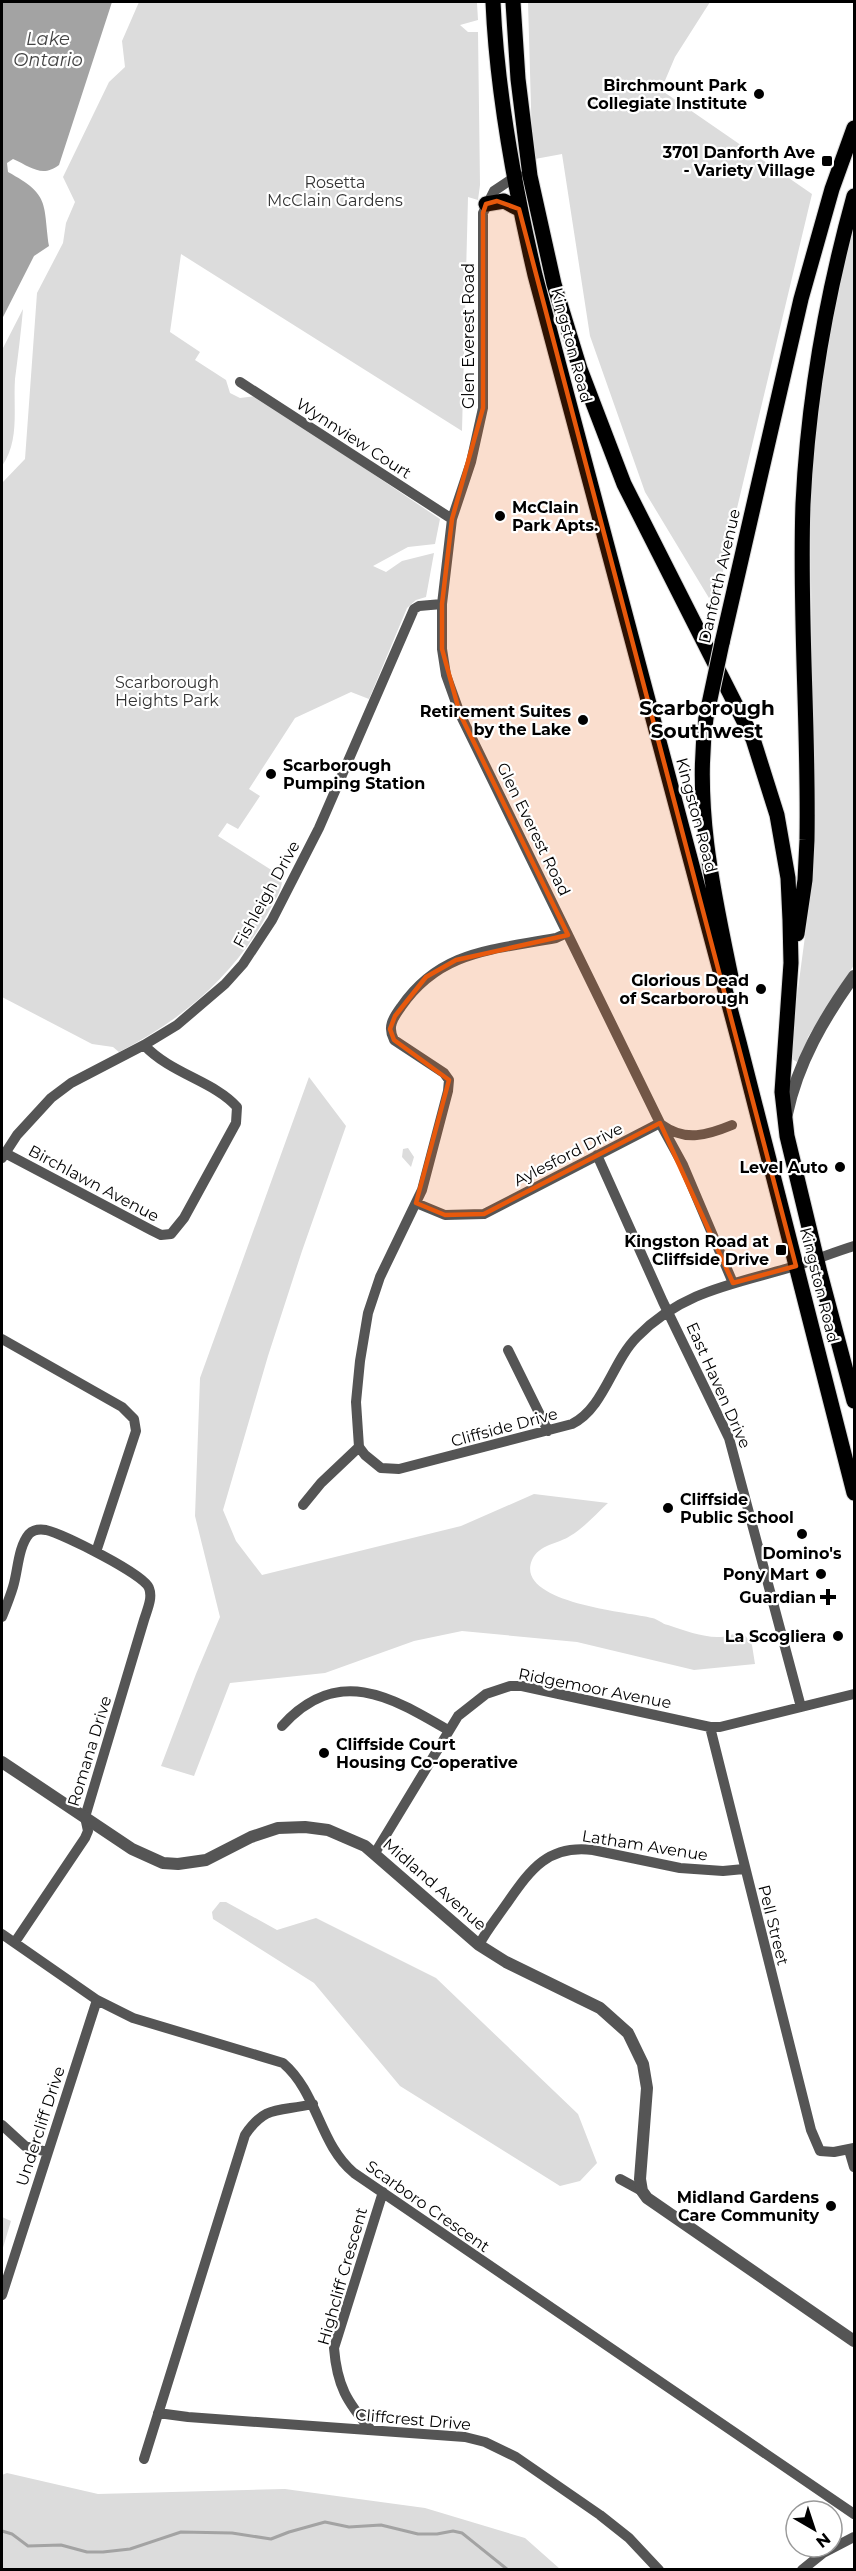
<svg xmlns="http://www.w3.org/2000/svg" width="856" height="2571" font-family="Montserrat,sans-serif">
	<style>
		.green { fill: #dcdcdc }
		.water { fill: #a3a3a3 }
		.lines { fill: none; stroke-linecap: round; stroke-linejoin: round }
		.stream { stroke: #a3a3a3; stroke-width: 3 }
		.primary-casing { stroke: #dbdbdb; stroke-width: 17 }
		.minor { stroke: #555; stroke-width: 10 }
		.tertiary { stroke: #555; stroke-width: 12 }
		.primary { stroke: #000; stroke-width: 15 }
		.primary-bridge-casing { stroke: #dbdbdb; stroke-width: 17; stroke-linecap: butt }
		.primary-bridge { stroke: #000; stroke-width: 15 }
		.marked { fill: #e8590c; fill-opacity: 0.2; stroke: #e8590c; stroke-width: 4.5; stroke-linejoin: round }
		.poi-dot { fill: #000; stroke: #fff; stroke-width: 2 }
		.labels { text-anchor: middle; stroke-width: 4.5; stroke-linejoin: round; paint-order: stroke }
		.poi-label { font-size: 16px; font-weight: bold; fill: #000; stroke: #fff; text-anchor: end }
		.park-label { font-size: 16px; fill: #333; stroke: #fff }
		.street-label { font-size: 16px; fill: #000; stroke: #fff }
		.water-label { font-size: 18px; font-style: italic; fill: #444; stroke: #fff }
		.quarter-label { font-size: 20px; font-weight: bold; fill: #000; stroke: #fff }
	</style>
	<rect width="100%" height="100%" fill="#fff"/>
	<path class="green" d="M139,2l338,1 1,17 -18,5 8,7h10l2,153 -2,15 -10,-3 -6,234 -281,-177 -11,78 30,20 -5,8 31,20 4,13 10,5 17,-2 183,123 -5,25 -27,3 -35,19 13,6 16,-11 32,-8 -8,44 -10,3 -9,8 -38,91 -18,-7 -56,26 -46,71 11,7 -22,33 -11,-6 -9,13 55,35 9,9c0,11 -9,23 -14,33 -34,63 -86,107 -149,139l-6,-5 -21,-3 -90,-47v-514l23,-24 12,-166 26,-50 3,-20 9,-21 -12,-25 46,-95 16,-15 -3,-26z
		M528,2h182l-35,55 -14,33 151,104 -79,331 -18,83 -70,-116 -55,-156 -28,-182 -27,5 -3,-17z
		M851,231l3,3v731l-46,72 -4,14 -7,11 -5,-3v-4l1,-29 17,-127 4,-62 -4,-344 13,-135z
		M23,309c-2,23 -5,47 -8,70 -2,29 5,62 -13,87v-116z
		M309,1077l37,49 -44,125 -34,105 -45,154 13,31 26,34 199,-49 73,-32 74,9c-12,11 -24,25 -38,33 -12,8 -31,8 -38,24 -18,43 96,52 120,58 6,1 10,6 16,7 15,5 34,12 49,12 10,1 17,-5 27,-3l8,11 3,19 -61,6 -117,-28 -115,-11 -48,10 -89,32 -95,10 -36,93 -33,-10 35,-92 24,-57 -25,-101 5,-138z
		M408,1148l6,9 -3,10 -9,-10 1,-8z
		M220,1902h6l51,28 39,-12 120,60 142,136 19,49 -17,18 -20,5 -160,-100 -86,-103 -101,-64 -1,-7z
		M2,2217l9,4 -9,30z
		M7,2473l91,21 187,-5 140,19 100,30 35,31h-558v-94z"/>
	<path class="water" d="M2,2h110l-53,163c-17,13 -28,2 -46,-6l-6,4 1,9c42,23 35,30 41,74l-15,10 -32,63z"/>
	<g class="lines">
		<path class="stream" d="M2,2531l10,3 16,12 33,-1 26,7h16l27,-3 51,-17 51,1 39,6 18,-7 36,-10 24,5 32,-2 37,9h19l16,-3 9,2 46,37"/>
		<defs>
			<path id="primary" d="M493,2c4,92 21,183 42,273l204,767 115,451
				M513,2l5,77 12,97 24,108 26,85 44,115 129,255 24,76 11,63 2,42 1,43 -9,129 5,44 33,137 34,128
				M486,204l18,-3 15,8
				M722,643l79,-344 31,-110 22,-61
				M706,718c-12,88 7,173 25,259
				M797,934l8,-54 2,-40c2,-112 -8,-224 -4,-336 5,-106 23,-207 51,-308"/>
		</defs>
		<use href="#primary" class="primary-casing"/>
		<path class="minor" d="M518,175l-24,16 -11,22v195l-12,54 -19,57 -10,85v45l4,26 14,39 200,409 23,42 50,118
			M240,382l212,137
			M567,933l-11,5c-63,12 -116,12 -155,69 -8,11 -14,20 -7,33l50,33 5,7 -1,11 -26,99 -42,87 -12,36 -8,48 -4,41 3,45 6,8 16,13 18,1 173,-45c32,-16 40,-62 65,-87 43,-44 92,-52 148,-68 23,-6 46,-16 69,-23
			M662,1125c23,17 46,10 70,0
			M5,1153l146,77 10,5 10,-1 13,-16 52,-95 1,-16c-23,-26 -66,-33 -93,-62
			M597,1155l66,147 66,136 72,269
			M2,1158l15,-23 34,-37 20,-15 73,-38 33,-20 48,-41 18,-20 29,-44 47,-92 95,-219 5,-3 23,-2
			M416,1203l29,12 39,-1 176,-91
			M2,1339l120,68 12,12 2,12 -40,121
			M508,1350l40,81
			M303,1505l18,-22 38,-36
			M2,1617c4,-10 8,-20 11,-30 5,-16 5,-40 16,-53 5,-5 11,-5 17,-4 17,4 98,44 103,58 4,10 -2,22 -5,32l-59,197 3,14 -3,7 -70,104
			M282,1726c55,-61 108,-30 166,4
			M710,1727l101,403 9,21 14,1 20,-4
			M375,1853l83,-137 28,-22 24,-8h12l188,41h10l134,-33
			M2,1934l95,66 36,18 150,45c35,30 36,81 71,110l500,341
			M479,1945c7,-14 17,-26 26,-39 24,-34 41,-62 88,-56l87,18 43,3 21,-2
			M2,2125l23,21 22,6
			M849,2150l5,17
			M620,2179l22,12
			M2,2295l95,-295
			M158,2413l30,4 277,20 20,5 31,15 84,58 29,23 30,32
			M371,2430c-24,-28 -34,-44 -37,-82l49,-156
			M144,2459l101,-324c21,-31 34,-23 68,-31
			M802,2570l21,-17 31,-16"/>
		<path class="tertiary" d="M787,1114c11,-52 37,-96 67,-138
			M2,1762l130,87 31,14 15,1 28,-4 45,-23 27,-9 27,-1 23,3 37,16 114,99 27,17 94,46 28,25 15,31 4,24 -7,91 2,12 5,7 207,143"/>
		<use href="#primary" class="primary"/>
		<defs>
			<path id="primary-bridge" d="M706,718l16,-75"/>
		</defs>
		<use href="#primary-bridge" class="primary-bridge-casing"/>
		<use href="#primary-bridge" class="primary-bridge"/>
	</g>
	<path class="marked" d="M497,201l22,8 277,1057 -63,17 -73,-160 -176,91 -39,1 -29,-12 33,-123 -55,-40 -4,-11 5,-13 31,-39 30,-17 112,-25 -108,-221 -18,-65v-45l10,-85 31,-111v-195l3,-9z"/>
	<g class="poi-dot">
		<circle cx="759" cy="94" r="6"/>
		<rect x="821" y="155" width="12" height="12" rx="3"/>
		<circle cx="500" cy="516" r="6"/>
		<circle cx="583" cy="720" r="6"/>
		<circle cx="271" cy="774" r="6"/>
		<circle cx="761" cy="989" r="6"/>
		<circle cx="840" cy="1167" r="6"/>
		<rect x="775" y="1244" width="12" height="12" rx="3"/>
		<circle cx="668" cy="1508" r="6"/>
		<circle cx="802" cy="1534" r="6"/>
		<circle cx="821" cy="1574" r="6"/>
		<path d="M825 1588h6v6h6v6h-6v6h-6v-6h-6v-6h6z"/>
		<circle cx="838" cy="1636" r="6"/>
		<circle cx="324" cy="1753" r="6"/>
		<circle cx="831" cy="2206" r="6"/>
	</g>
	<g class="labels">
		<g class="poi-label">
			<text x="747" y="91">Birchmount Park<tspan x="747" dy="18">Collegiate Institute</tspan></text>
			<text x="815" y="158">3701 Danforth Ave<tspan x="815" dy="18">- Variety Village</tspan></text>
			<text x="512" y="513" text-anchor="start">McClain<tspan x="512" dy="18">Park Apts.</tspan></text>
			<text x="571" y="717">Retirement Suites<tspan x="571" dy="18">by the Lake</tspan></text>
			<text x="283" y="771" text-anchor="start">Scarborough<tspan x="283" dy="18">Pumping Station</tspan></text>
			<text x="749" y="986">Glorious Dead<tspan x="749" dy="18">of Scarborough</tspan></text>
			<text x="828" y="1173">Level Auto</text>
			<text x="769" y="1247">Kingston Road at<tspan x="769" dy="18">Cliffside Drive</tspan></text>
			<text x="680" y="1505" text-anchor="start">Cliffside<tspan x="680" dy="18">Public School</tspan></text>
			<text x="802" y="1559" text-anchor="middle">Domino's</text>
			<text x="809" y="1580">Pony Mart</text>
			<text x="816" y="1603">Guardian</text>
			<text x="826" y="1642">La Scogliera</text>
			<text x="336" y="1750" text-anchor="start">Cliffside Court<tspan x="336" dy="18">Housing Co-operative</tspan></text>
			<text x="819" y="2203">Midland Gardens<tspan x="819" dy="18">Care Community</tspan></text>
		</g>
		<g class="park-label">
			<text x="335" y="188">Rosetta<tspan x="335" dy="18">McClain Gardens</tspan></text>
			<text x="167" y="688">Scarborough<tspan x="167" dy="18">Heights Park</tspan></text>
		</g>
		<g class="street-label">
			<text transform="translate(468 336) rotate(-90)" y="6">Glen Everest Road</text>
			<text transform="translate(572 345) rotate(75)" y="6">Kingston Road</text>
			<text transform="translate(354 438) rotate(33)" y="6">Wynnview Court</text>
			<text transform="translate(719 576) rotate(-77)" y="6">Danforth Avenue</text>
			<text transform="translate(697 815) rotate(75)" y="6">Kingston Road</text>
			<text transform="translate(534 829) rotate(64)" y="6">Glen Everest Road</text>
			<text transform="translate(266 894) rotate(-61)" y="6">Fishleigh Drive</text>
			<text transform="translate(568 1154) rotate(-27)" y="6">Aylesford Drive</text>
			<text transform="translate(94 1183) rotate(28)" y="6">Birchlawn Avenue</text>
			<text transform="translate(820 1285) rotate(76)" y="6">Kingston Road</text>
			<text transform="translate(719 1385) rotate(66)" y="6">East Haven Drive</text>
			<text transform="translate(504 1427) rotate(-15)" y="6">Cliffside Drive</text>
			<text transform="translate(595 1688) rotate(11)" y="6">Ridgemoor Avenue</text>
			<text transform="translate(89 1751) rotate(-73)" y="6">Romana Drive</text>
			<text transform="translate(645 1845) rotate(9)" y="6">Latham Avenue</text>
			<text transform="translate(435 1884) rotate(41)" y="6">Midland Avenue</text>
			<text transform="translate(774 1925) rotate(76)" y="6">Pell Street</text>
			<text transform="translate(40 2126) rotate(-72)" y="6">Undercliff Drive</text>
			<text transform="translate(428 2206) rotate(35)" y="6">Scarboro Crescent</text>
			<text transform="translate(342 2276) rotate(-74)" y="6">Highcliff Crescent</text>
			<text transform="translate(413 2419) rotate(5)" y="6">Cliffcrest Drive</text>
		</g>
		<g class="water-label">
			<text x="48" y="45">Lake<tspan x="48" dy="21">Ontario</tspan></text>
		</g>
		<g class="quarter-label">
			<text x="707" y="715">Scarborough<tspan x="707" dy="23">Southwest</tspan></text>
		</g>
	</g>
	<rect width="856" height="2571" fill="none" stroke="#000000" stroke-width="6"/>
	<g transform="translate(814 2529) rotate(141)"><circle r="28" fill="#ffffff" stroke="#999999" stroke-width="1.5"/>
	<path d="M0-4.5L10 22L0 15L-10 22Z" fill="#000000"/>
	<text y="-9" font-size="16" font-weight="bold" text-anchor="middle" fill="#000000">N</text>
	</g>
</svg>
